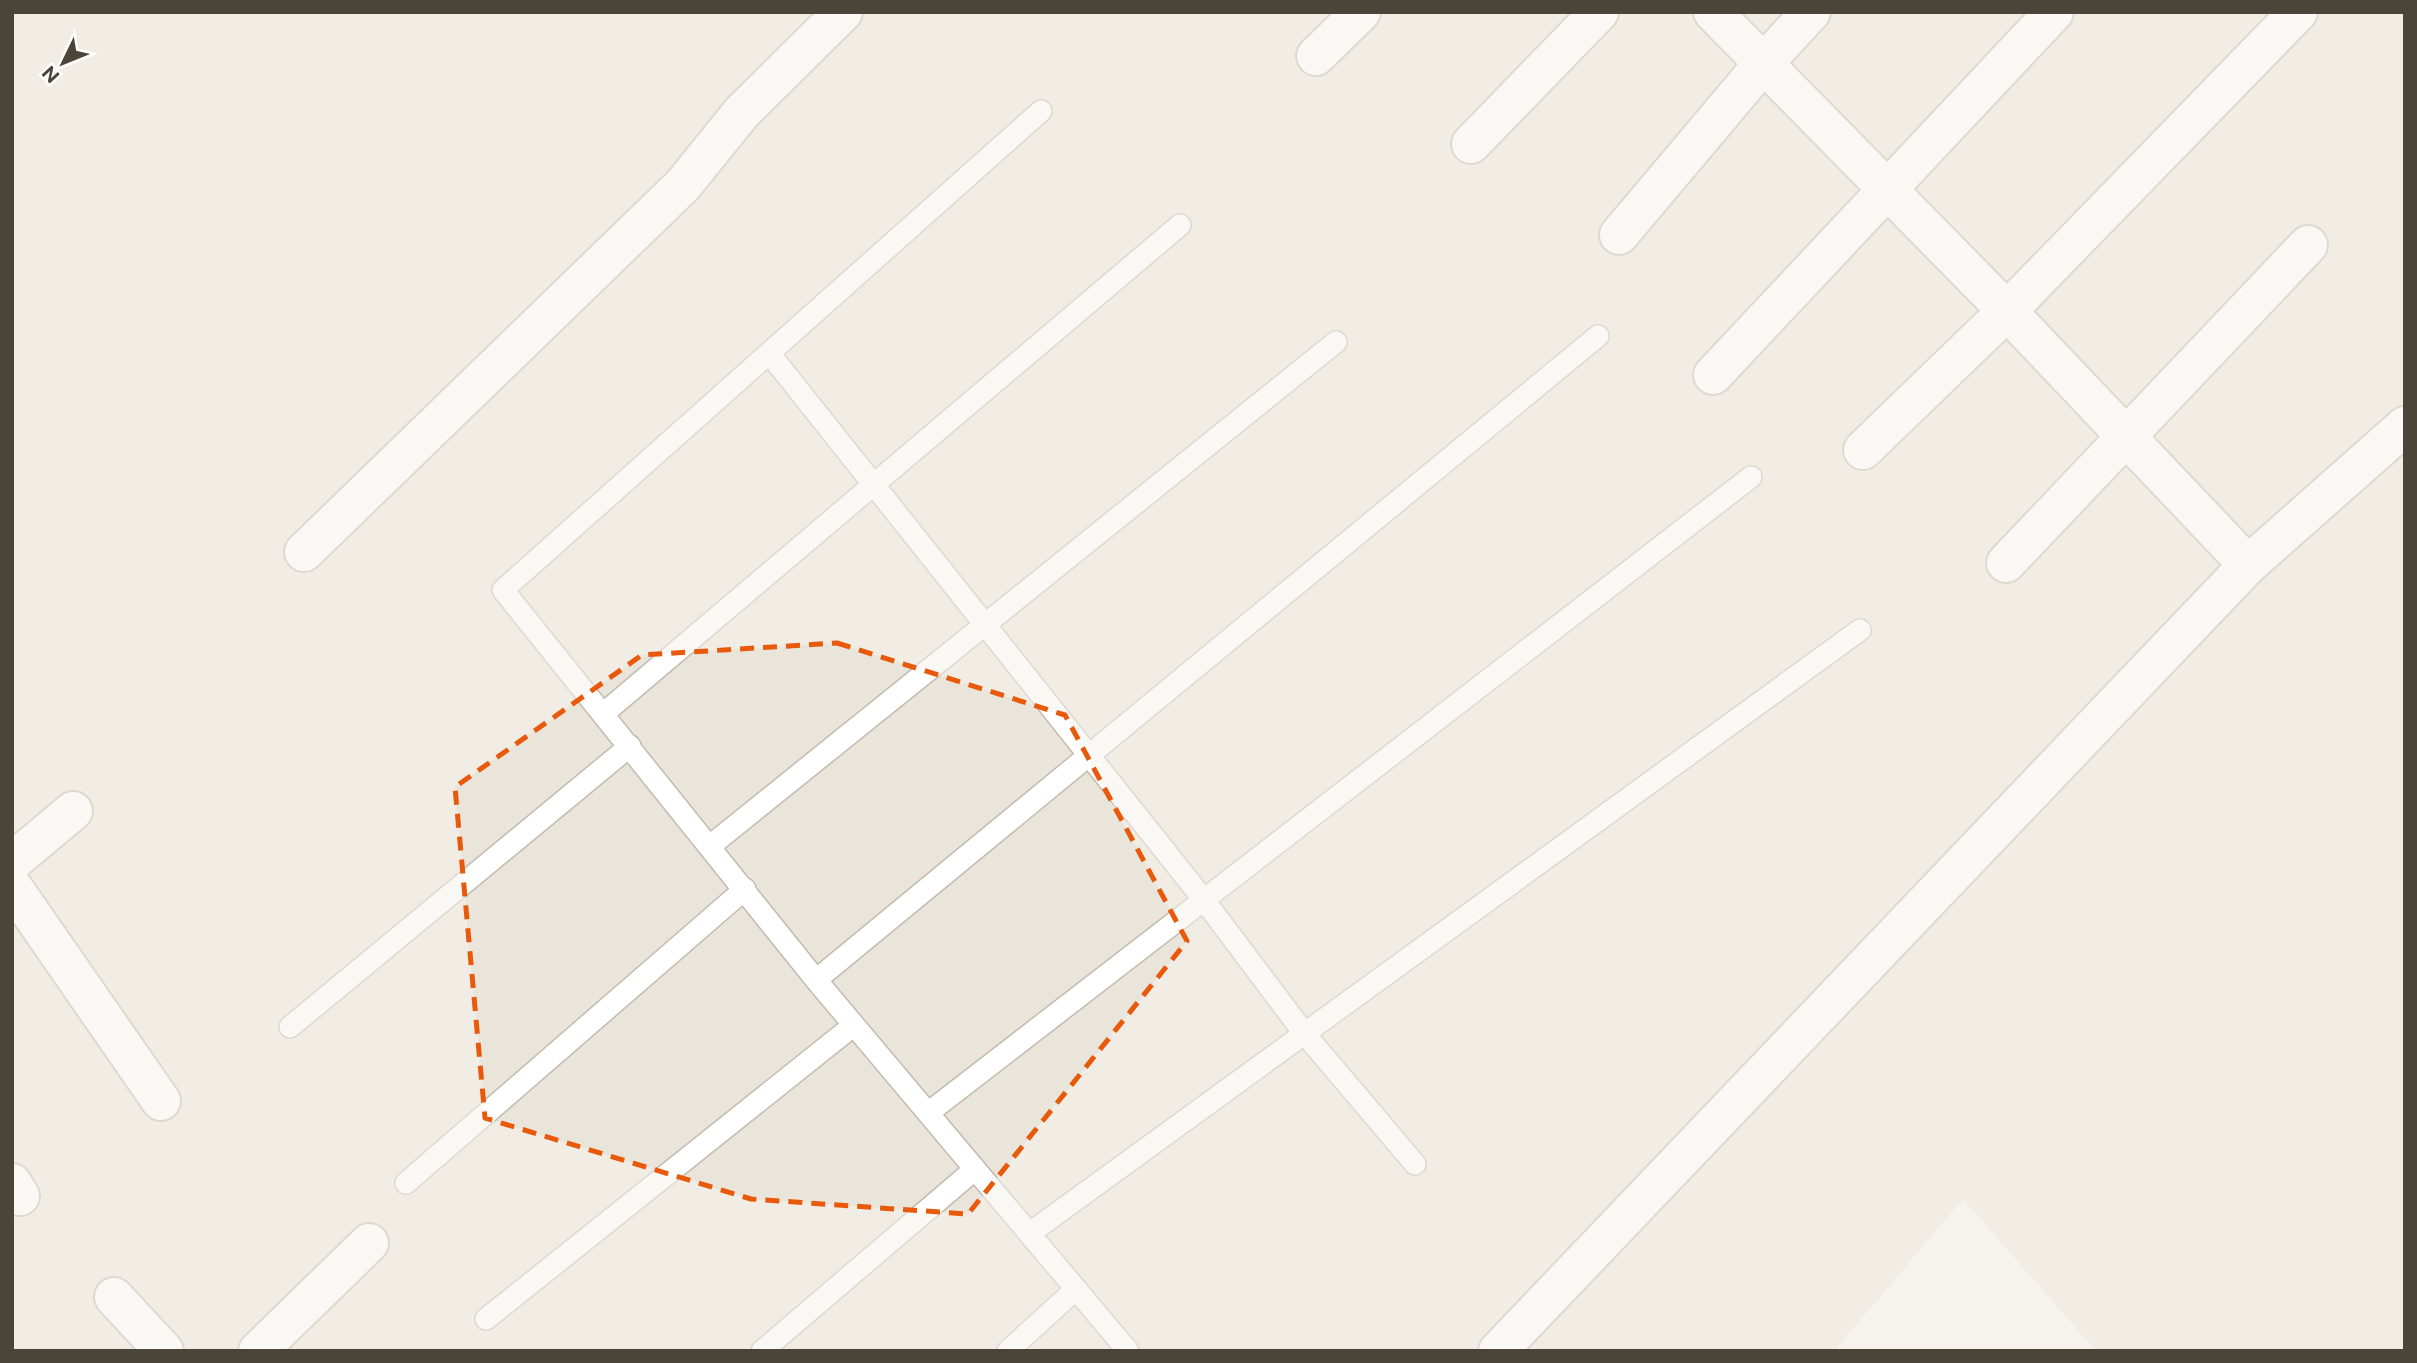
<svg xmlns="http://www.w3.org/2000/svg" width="2417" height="1363" font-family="'Public Sans',sans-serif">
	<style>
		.residential { fill: #eae5da }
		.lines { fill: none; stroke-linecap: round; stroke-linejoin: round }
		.lane-casing { stroke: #c2bbae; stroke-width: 24 }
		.street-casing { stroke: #c2bbae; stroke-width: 42 }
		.lane { stroke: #fff; stroke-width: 21 }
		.street { stroke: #fff; stroke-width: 38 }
		.marked { fill: none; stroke: #e8590c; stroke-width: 5; stroke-dasharray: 14 9; stroke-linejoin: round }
	</style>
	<rect width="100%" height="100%" fill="#f6f3ec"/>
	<path class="residential" d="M12,12h2393v1339h-309l-133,-152 -129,152h-1822z"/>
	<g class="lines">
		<defs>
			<path id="lane" d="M1041,111l-538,479 313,390 312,371
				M769,353l435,547 100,133 111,131
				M603,714l577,-489
				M710,846l626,-504
				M816,980l782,-644
				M290,1027l340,-281
				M928,1113l823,-636
				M406,1183l339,-294
				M1030,1233l830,-603
				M486,1319l368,-294
				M762,1351l212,-181
				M1008,1351l68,-62"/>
			<path id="street" d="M1713,12l294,299 241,254
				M1316,56l45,-44
				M1471,144l128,-132
				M1619,235l144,-171 48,-52
				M1713,375l341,-363
				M1863,450l144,-139 291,-299
				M304,552l379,-367 59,-73 101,-100
				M2006,563l302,-318
				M12,862l61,-51
				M12,886l149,215
				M12,1183l8,13
				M114,1297l50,54
				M258,1351l111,-108
				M1498,1351l750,-786 157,-139"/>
		</defs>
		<use href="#lane" class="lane-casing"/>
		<use href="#street" class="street-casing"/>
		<use href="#lane" class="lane"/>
		<use href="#street" class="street"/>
	</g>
	<path d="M0 0H2417V1363H0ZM837,643l228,72 122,226 -219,273 -217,-15 -266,-81 -30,-331 187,-132z" fill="#f6f3ec" fill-opacity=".55" fill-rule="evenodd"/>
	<path class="marked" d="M837,643l228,72 122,226 -219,273 -217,-15 -266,-81 -30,-331 187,-132z"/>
	<rect width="2417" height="1363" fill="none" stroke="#4b4439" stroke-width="28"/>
	<g transform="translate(63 63) rotate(227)" stroke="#ffffff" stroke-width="5" paint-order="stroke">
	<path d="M0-5L12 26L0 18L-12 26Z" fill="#4b4439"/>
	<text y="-10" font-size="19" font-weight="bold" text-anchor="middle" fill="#4b4439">N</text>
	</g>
</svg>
